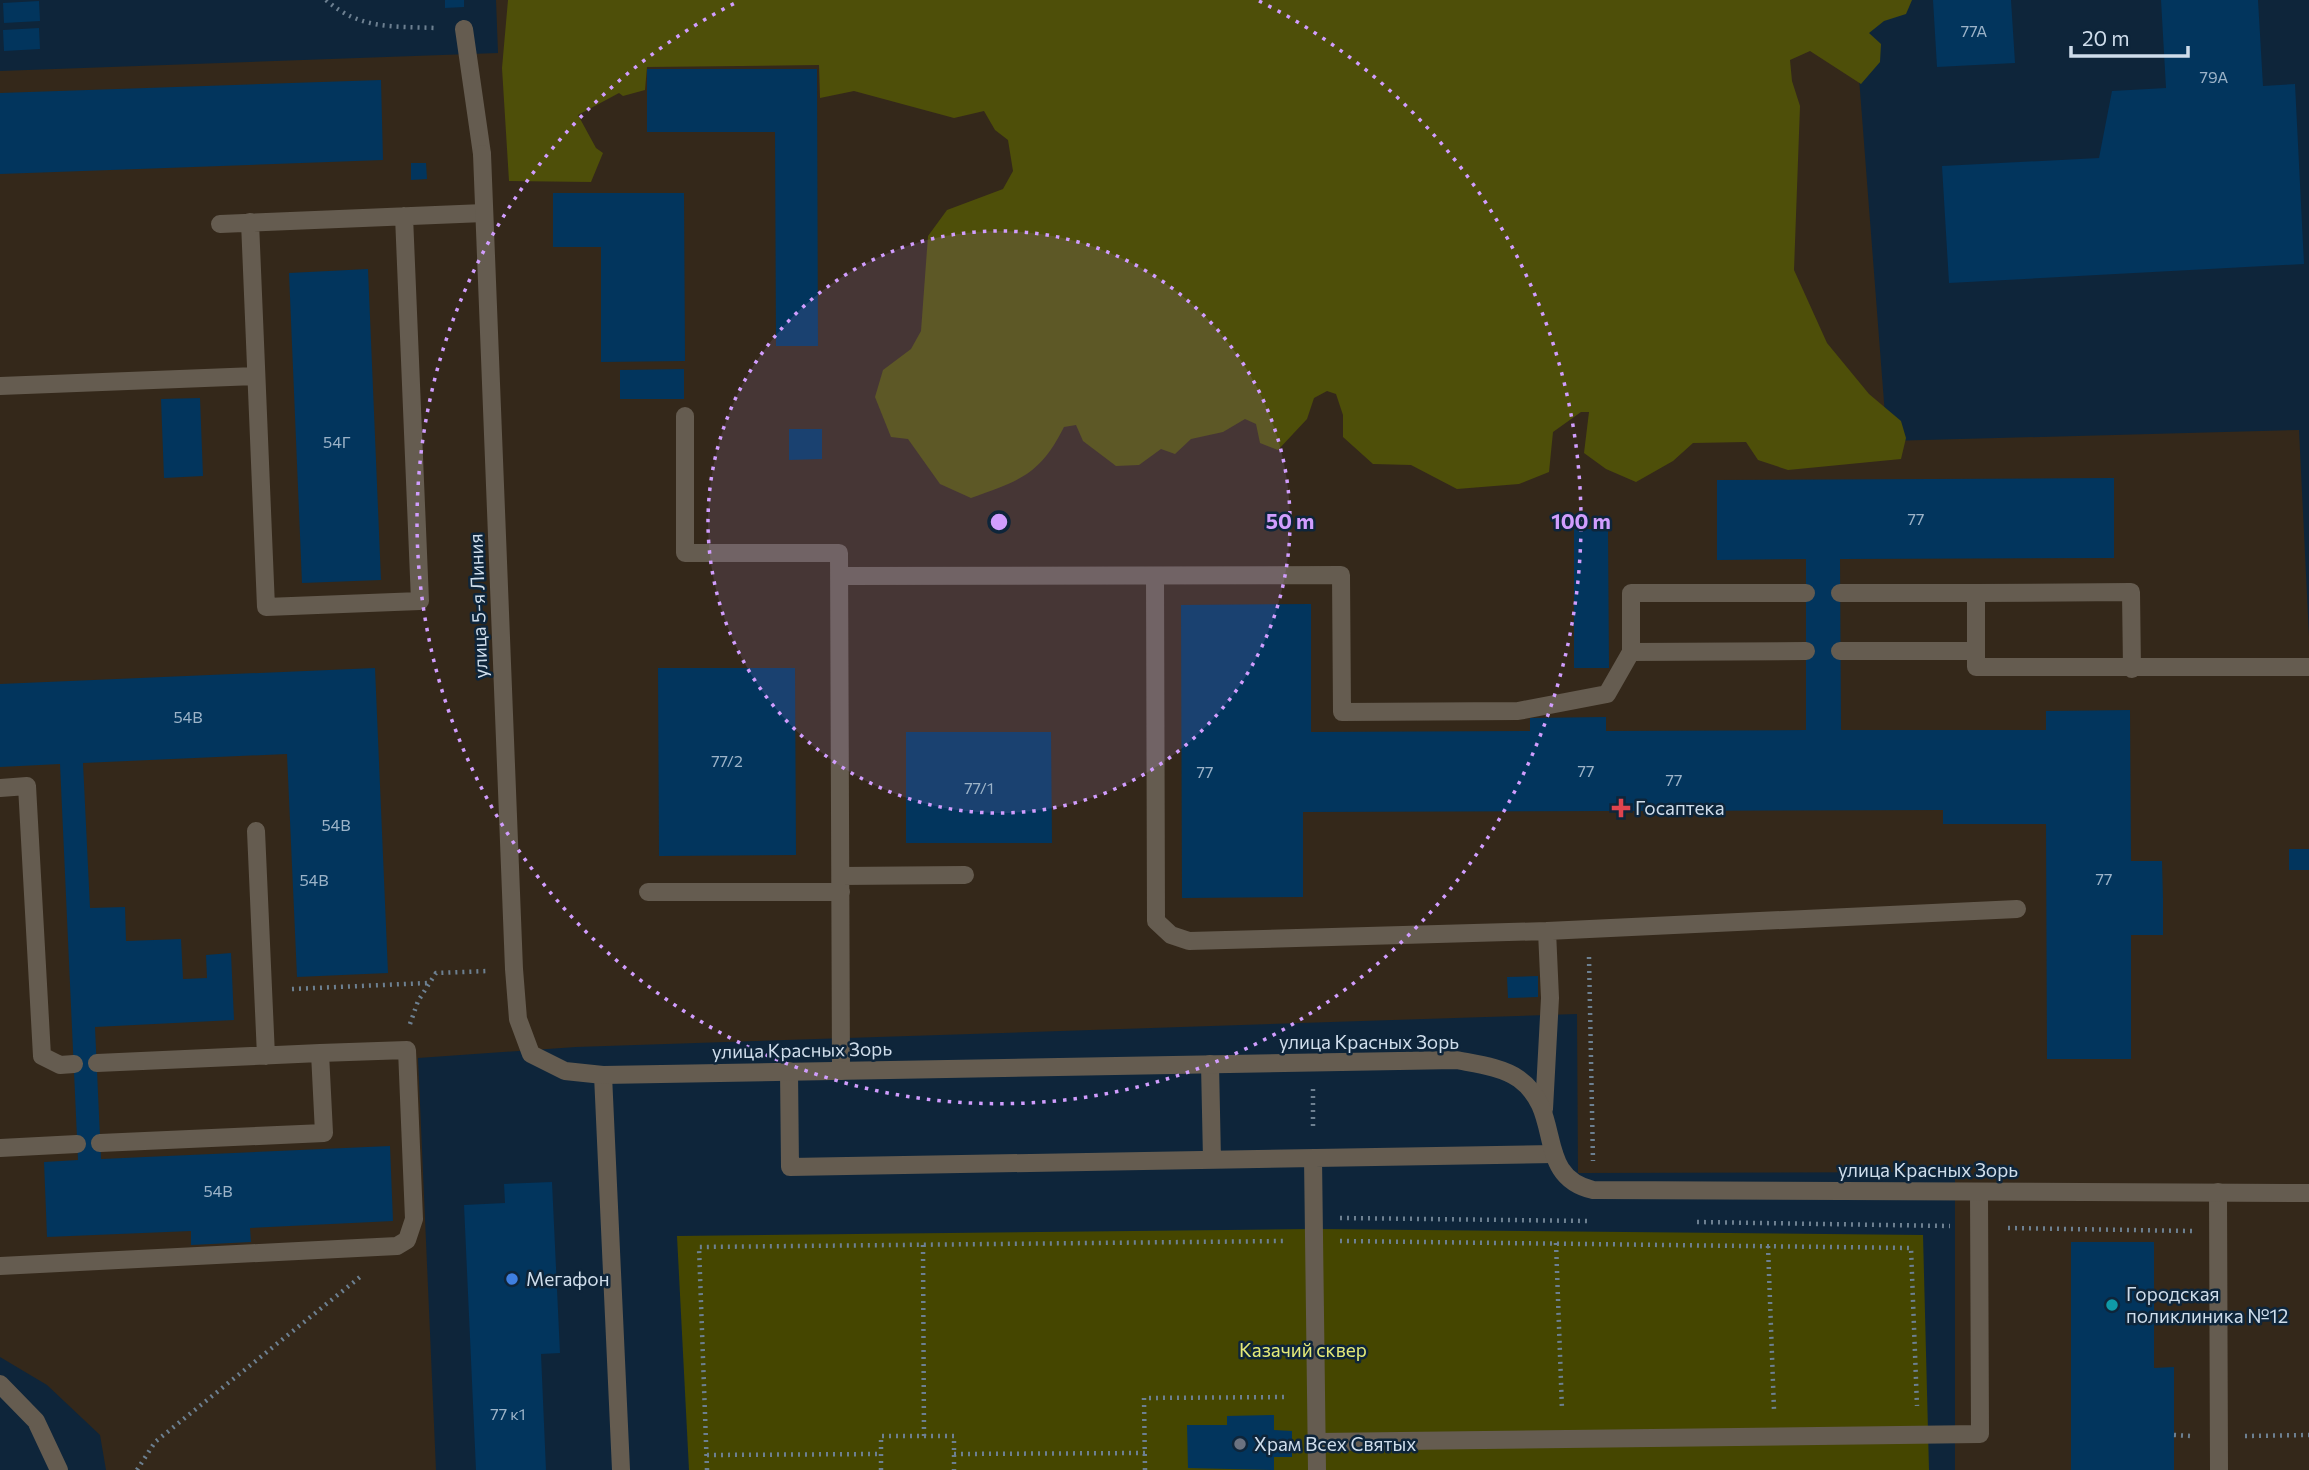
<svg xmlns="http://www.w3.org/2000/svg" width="2309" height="1470" font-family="Commissioner,sans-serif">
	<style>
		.medical { fill: #34281a }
		.green { fill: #454600 }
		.forest { fill: #4e4f09 }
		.building { fill: #02355d }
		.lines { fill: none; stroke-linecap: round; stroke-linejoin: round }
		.path { stroke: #6d8091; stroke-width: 4.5; stroke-dasharray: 2 5; stroke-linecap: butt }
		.service { stroke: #655c50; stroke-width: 18 }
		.minor { stroke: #655c50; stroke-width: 18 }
		.ring { fill: none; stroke: #d19dfe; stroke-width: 3.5; stroke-dasharray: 3.5 7 }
		.health-dot { fill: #e0444e; stroke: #0e253a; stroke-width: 2.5 }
		.shop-dot { fill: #3f7fe0; stroke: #0e253a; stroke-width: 2.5 }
		.culture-dot { fill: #0f9aa8; stroke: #0e253a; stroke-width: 2.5 }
		.worship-dot { fill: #6b7280; stroke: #0e253a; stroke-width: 2.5 }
		.labels { text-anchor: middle; stroke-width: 5; stroke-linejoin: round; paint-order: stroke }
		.number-label { font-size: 16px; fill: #9cb3c8 }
		.street-label { font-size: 19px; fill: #cfddeb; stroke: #0e253a }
		.poi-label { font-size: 19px; fill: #cfddeb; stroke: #0e253a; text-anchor: start }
		.park-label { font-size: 19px; fill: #e5ea78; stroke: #0e253a }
		.centre { fill: #d19dfe; stroke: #0e253a; stroke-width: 3.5 }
		.ring-label { font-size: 21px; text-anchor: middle; font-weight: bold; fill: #d19dfe; stroke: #0e253a; stroke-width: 5; stroke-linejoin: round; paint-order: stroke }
	</style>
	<rect width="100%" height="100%" fill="#0e253a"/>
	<path class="medical" d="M496,0h1357l34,441 412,-11 10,206v834h-354v-298l-377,1 -1,-159 -1001,33 -158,11 18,412h-330l-6,-35 -53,-50 -47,-28v-1286l498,-18z"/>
	<path class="green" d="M1314,1229l609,6 6,235h-1240l-12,-234z"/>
	<path class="forest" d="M508,0h1404l-6,14 -22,7 -15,12 12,11 -1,18 -19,22 -51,-33 -20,9 2,21 8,25 -6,164 33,73 42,51 32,27 5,17 -5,21 -113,11 -30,-10 -12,-18 -53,1 -20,18 -37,21 -30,-13 -22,-16 5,-41h-8l-28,20 -4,40 -30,12 -62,5 -46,-24 -38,-1 -30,-27v-22l-7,-21 -9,-3 -13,7 -7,21 -29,31 -18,-7 -4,-19 -11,-5 -22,13 -32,7 -16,15 -14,-5 -22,16 -23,1 -33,-25 -7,-16 -12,2c-24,48 -45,54 -93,71l-31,-14 -32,-45 -17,-2 -16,-40 8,-27 28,-21 10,-18 7,-95 19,-26 56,-21 10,-18 -5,-31 -13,-10 -11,-19 -30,7 -100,-27 -34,7 -1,-33 -172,2 -2,23 -22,6 -4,-3 -41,22 18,33 7,5 -12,29 -82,-1 -7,-113z"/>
	<path class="building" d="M445,0h19v7l-19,1z
		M1933,0h78l4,63 -78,4z
		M2161,0h97l5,86 32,-2 9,180 -355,19 -7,-117 157,-8 13,-67 54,-3z
		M39,1l1,20 -36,2 -1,-20z
		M39,28l1,21 -36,2 -1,-21z
		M647,69h170l1,277h-42l-1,-214h-128z
		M381,80l2,80 -383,14v-81z
		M411,163h15l1,16 -16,1z
		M553,193h131l1,168 -84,1v-115h-48z
		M368,269l13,311 -79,3 -13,-310z
		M684,369v30h-64v-29z
		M200,398l3,78 -39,2 -3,-79z
		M789,429h33v30l-33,1z
		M2114,478v80l-274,1 1,171h205v-19l84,-1 1,151h31l1,37v37h-32v124h-84l-1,-235h-103v-14l-640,2v85l-121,1 -1,-293 130,-1v128l219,-1v-13l76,-1v14l200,-1v-171l-89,1v-80z
		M1574,529h34l1,139h-35z
		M375,668l13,305 -91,4 -10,-223 -204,9 7,145 35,-1 1,34 55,-2 2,40 24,-1 -1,-23 25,-2 3,67 -139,7 6,132 289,-13 3,75 -143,7 1,14 -60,3v-14l-144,6 -3,-75 34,-2 -18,-396 -60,3v-83z
		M658,668h137l1,187 -137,1z
		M906,732h145l1,111h-146z
		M2289,849h20v21h-20z
		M1538,976v21l-30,1 -1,-21z
		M552,1182l8,171 -19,1 5,116h-70l-12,-265 41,-2 -1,-19z
		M2071,1242h83v126l20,-1v103h-103z
		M1274,1415v15l18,1v26h-18v13l-86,-2 -1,-43h40v-9z"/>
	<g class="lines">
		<path class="path" d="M326,0c34,30 67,26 110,28
			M1589,957l4,204
			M292,989l136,-6
			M410,1024l8,-23 18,-28 52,-2
			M1313,1089v40
			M1340,1218l250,3
			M1697,1222l253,4
			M2008,1228l184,3
			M1340,1241l571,7 6,158
			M1556,1243l6,167
			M923,1245l1,191
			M1768,1246l6,164
			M2174,1435l17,1
			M2245,1436l64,-1
			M954,1454l191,-1
			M707,1455l174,-1
			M137,1470l18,-28 205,-165
			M707,1470l-8,-223 587,-6
			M881,1470v-34h73v34
			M1145,1470l-1,-72 145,-1"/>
		<path class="service" d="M464,29l18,125
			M250,222l16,385 154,-6 -16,-385
			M220,224l264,-11
			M0,386l256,-10
			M685,416v137h154l2,518
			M840,576l501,-1 1,137 176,-1 89,-17 24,-42
			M1155,576l1,345 15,14 18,6 358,-10 3,67 -6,111
			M1806,593h-175v59l175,-1
			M1840,593h136v74h333
			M1976,593l155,-1 1,77
			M1840,651h136
			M0,788l27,-2 15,270 18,9 14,-1
			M256,831l10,225
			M841,876l124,-1
			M648,892h193
			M1547,931l470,-22
			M97,1063l223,-10 4,80 -224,10
			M1210,1064l2,96
			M789,1071l1,96 764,-13
			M603,1075l18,395
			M0,1148l77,-4
			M1313,1158l4,312
			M2218,1192l1,278
			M0,1266l397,-20 10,-6 7,-21 -7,-169 -87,3
			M0,1384l36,37 23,49
			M1317,1442l663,-8 -1,-242"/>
		<path class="minor" d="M482,154l32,815 4,50 13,35 34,17 38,4 853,-15c20,4 46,7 63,19 46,33 14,97 74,111l716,3"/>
	</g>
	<circle cx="999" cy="522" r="291" fill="#d19dfe" fill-opacity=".12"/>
	<g class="ring">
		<circle cx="999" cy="522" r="291"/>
		<path d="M1259 1A582 582 0 1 1 739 1"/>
	</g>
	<path class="health-dot" d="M1617.5 797.5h7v7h7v7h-7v7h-7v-7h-7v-7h7z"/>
	<circle class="shop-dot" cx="512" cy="1279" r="7"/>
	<circle class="culture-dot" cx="2112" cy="1305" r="7"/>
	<circle class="worship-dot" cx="1240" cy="1444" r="7"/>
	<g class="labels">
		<g class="number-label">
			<text x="1974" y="37">77А</text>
			<text x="2214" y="83">79А</text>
			<text x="337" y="448">54Г</text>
			<text x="1916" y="525">77</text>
			<text x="188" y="723">54В</text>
			<text x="727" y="767">77/2</text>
			<text x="1586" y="777">77</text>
			<text x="1205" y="778">77</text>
			<text x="1674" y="786">77</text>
			<text x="979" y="794">77/1</text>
			<text x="336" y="831">54В</text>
			<text x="2104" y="885">77</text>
			<text x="314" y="886">54В</text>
			<text x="218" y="1197">54В</text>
			<text x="508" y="1420">77 к1</text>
		</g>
		<g class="street-label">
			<text transform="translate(478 606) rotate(-92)" y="7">улица 5-я Линия</text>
			<text x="1369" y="1049">улица Красных Зорь</text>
			<text transform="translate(802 1050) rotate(-1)" y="7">улица Красных Зорь</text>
			<text x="1928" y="1177">улица Красных Зорь</text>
		</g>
		<g class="poi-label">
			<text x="1635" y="815">Госаптека</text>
			<text x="526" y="1286">Мегафон</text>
			<text x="2126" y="1301">Городская<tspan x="2126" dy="22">поликлиника №12</tspan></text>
			<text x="1254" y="1451">Храм Всех Святых</text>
		</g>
		<g class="park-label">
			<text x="1303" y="1357">Казачий сквер</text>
		</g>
	</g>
	<circle cx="999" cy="522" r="10" class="centre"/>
	<g class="ring-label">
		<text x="1290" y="529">50 m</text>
		<text x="1581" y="529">100 m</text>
	</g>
	<path d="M2071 46v10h117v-10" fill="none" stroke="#cfddeb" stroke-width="3.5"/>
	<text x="2082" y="46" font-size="21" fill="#cfddeb" stroke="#0e253a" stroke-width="5" paint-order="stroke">20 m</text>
</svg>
